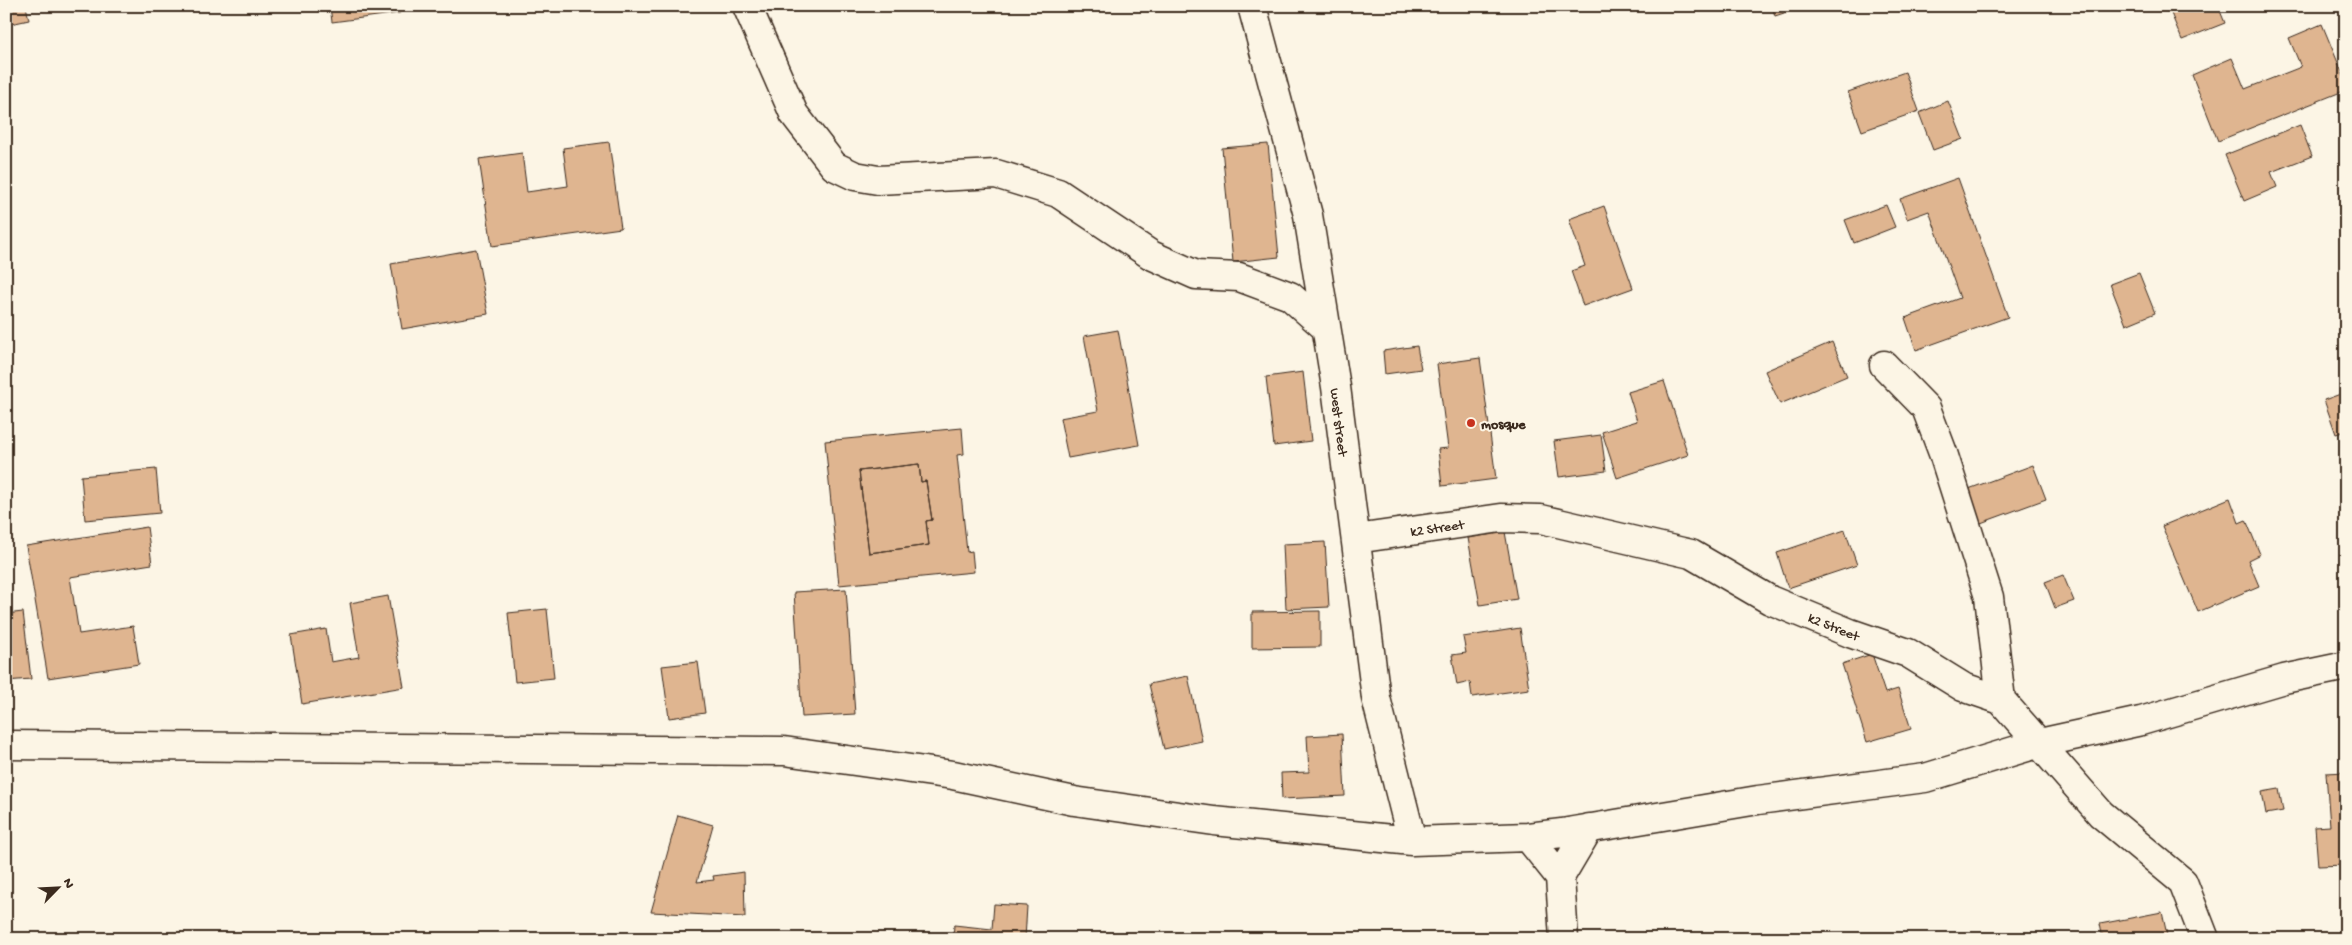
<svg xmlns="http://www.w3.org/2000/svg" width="2352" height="945" font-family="'Gochi Hand',sans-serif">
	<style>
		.building { fill: #dfb590; stroke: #3b2a1e; fill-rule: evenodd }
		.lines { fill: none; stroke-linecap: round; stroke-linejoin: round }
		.minor-casing { stroke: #3b2a1e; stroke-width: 31 }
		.minor { stroke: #fcf5e5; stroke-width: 28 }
		.poi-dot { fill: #c8321e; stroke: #fcf5e5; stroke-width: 2 }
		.labels { text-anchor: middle; stroke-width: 4; stroke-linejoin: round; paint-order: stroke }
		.street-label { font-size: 14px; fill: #3b2a1e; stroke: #fcf5e5 }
		.poi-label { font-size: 14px; font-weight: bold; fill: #3b2a1e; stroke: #fcf5e5; text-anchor: start }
	</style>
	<rect width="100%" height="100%" fill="#fcf5e5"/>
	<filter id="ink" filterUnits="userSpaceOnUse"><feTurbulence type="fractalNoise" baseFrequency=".02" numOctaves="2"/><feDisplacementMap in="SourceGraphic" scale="10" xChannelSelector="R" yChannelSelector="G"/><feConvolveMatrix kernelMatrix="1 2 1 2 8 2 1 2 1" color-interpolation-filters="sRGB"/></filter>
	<g filter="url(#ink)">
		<path class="building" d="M6,6h20l3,14 -23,5z
			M330,6h69l1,7 -68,9z
			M1772,6h33l-30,10z
			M2168,6h50l7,17 -43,17z
			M2322,24l24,58v8l-128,51 -26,-66 40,-17 13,31 56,-22 -12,-29z
			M1905,72l14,39 -57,20 -14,-39z
			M1948,101l15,38 -30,11 -14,-37z
			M2300,125l12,31 -41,16 6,15 -33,14 -19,-46z
			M609,142l12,86 -129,18 -13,-87 43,-6 5,39 41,-6 -5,-38z
			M1268,144l11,113 -46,5 -11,-114z
			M1958,178l50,139 -92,33 -11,-32 55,-20 -31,-87 -22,8 -7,-20z
			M1886,205l9,22 -41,16 -9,-23z
			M1604,206l29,82 -50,18 -12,-35 14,-5 -16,-47z
			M476,249l12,65 -86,15 -11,-65z
			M2139,273l16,40 -29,12 -16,-41z
			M1118,330l21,115 -71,13 -8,-40 38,-7 -14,-75z
			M1832,342l15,34 -67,28 -15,-33z
			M1417,346l4,23 -36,5 -2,-23z
			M1480,358l16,121 -54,7 -4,-37 10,-1 -11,-84z
			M1303,372l8,69 -37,5 -8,-69z
			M1664,381l24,74 -71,23 -15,-46 35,-11 -9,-29z
			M2346,392v39l-10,3 -12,-34z
			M962,428l2,26 -7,1 10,97 5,-1 2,21 -135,13 -14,-144zM919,464l2,18 5,-1 6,39 -6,1 3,24 -60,8 -10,-82z
			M1601,435l5,36 -47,6 -5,-36z
			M919,464l2,18 5,-1 6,39 -6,1 3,24 -60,8 -10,-82z
			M2033,465l13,34 -68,25 -12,-34z
			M156,469l4,44 -75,7 -4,-44z
			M2230,498l9,25 7,-3 14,34 -12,6 11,26 -61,26 -36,-86z
			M147,527l5,37 -82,13 9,57 54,-8 6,38 -91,14 -22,-132z
			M1845,530l12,35 -69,23 -11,-35z
			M1505,532l12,67 -37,6 -12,-67z
			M1325,542l4,65 -43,2 -3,-65z
			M2063,575l11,26 -19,7 -10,-26z
			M846,589l9,125 -53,3 -8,-125z
			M388,596l16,91 -102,17 -11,-69 35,-6 5,33 28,-5 -9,-54z
			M547,609l7,69 -39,4 -7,-69z
			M1320,611v36l-68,1v-36z
			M23,612l8,67 -25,2v-67z
			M1520,628l9,61 -57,8 -2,-15 -13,3 -5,-30 14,-2 -3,-16z
			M1872,654l13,39 13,-4 13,40 -44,13 -25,-78z
			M698,662l7,51 -36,5 -7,-52z
			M1188,676l14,65 -38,8 -15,-65z
			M1342,734l3,62 -63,3 -1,-26 28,-1 -2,-36z
			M2346,772v93l-28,1 -3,-39 15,-1 -4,-53z
			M2279,789l4,22 -17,3 -4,-22z
			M678,815l35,10 -16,57 17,-2 -1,-4 31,-4 1,45 -94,-5z
			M994,904l33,2 -2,33h-72l1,-14 38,4z
			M2162,912l5,23 -20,4h-44l-3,-15z"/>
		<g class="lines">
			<defs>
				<path id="minor" d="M747,6l47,108 40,52 21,10 23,4 118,-6 62,19 93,62 45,20 43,2 51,19 36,32
					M1252,6l56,209 28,172 40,311 36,143
					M1884,365l42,43 17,45 46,144 12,103
					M1356,539l145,-21 40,1 150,35 79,46 80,33 58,20 55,34 38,13 100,114 82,68 22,57
					M6,745l778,6 169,24 121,26 140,20 198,20 116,-4 34,-4 196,-33 167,-22 115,-35 101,-22 143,-42 62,-13
					M1528,837l32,40 4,62
					M1560,877l29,-49"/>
			</defs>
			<use href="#minor" class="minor-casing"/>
			<use href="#minor" class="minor"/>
		</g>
	</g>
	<circle class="poi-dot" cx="1471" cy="423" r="5"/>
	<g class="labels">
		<g class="street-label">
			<text transform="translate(1340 422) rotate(83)" y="5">west street</text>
			<text transform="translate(1437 527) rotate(-8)" y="5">k2 Street</text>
			<text transform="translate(1834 626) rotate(22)" y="5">k2 Street</text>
		</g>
		<g class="poi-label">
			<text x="1481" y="428">mosque</text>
		</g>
	</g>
	<rect width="2352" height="945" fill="none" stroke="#fcf5e5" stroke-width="25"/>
	<rect x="12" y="12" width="2327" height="920" fill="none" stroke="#3b2a1e" stroke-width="2" filter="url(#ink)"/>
	<g transform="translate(58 888) rotate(66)" stroke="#fcf5e5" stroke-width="4" paint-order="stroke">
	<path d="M0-4L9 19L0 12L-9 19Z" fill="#3b2a1e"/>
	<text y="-8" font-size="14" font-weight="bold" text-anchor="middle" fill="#3b2a1e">N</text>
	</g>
</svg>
